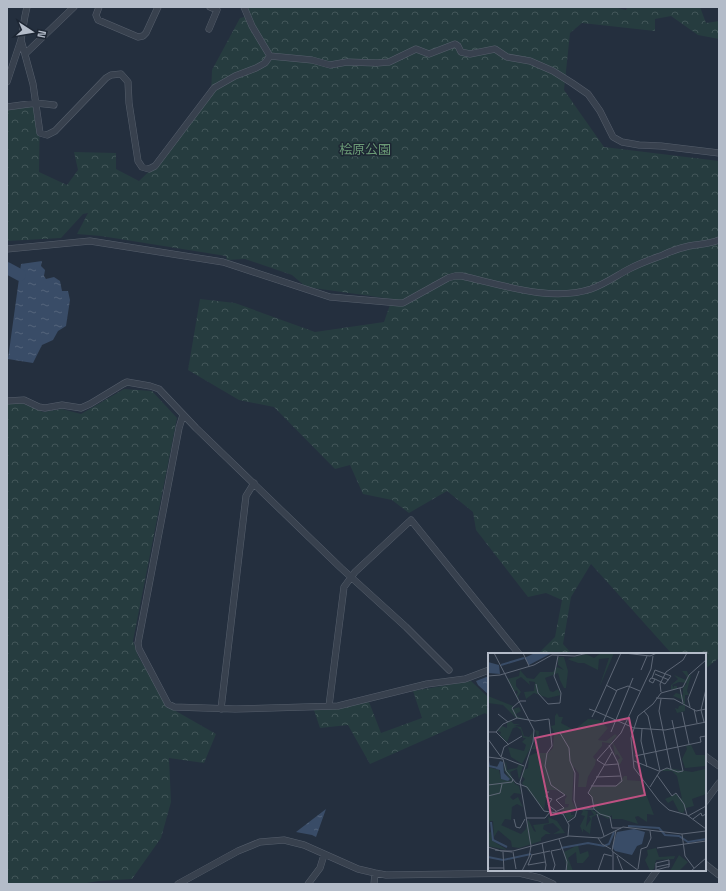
<svg xmlns="http://www.w3.org/2000/svg" width="726" height="891" font-family="'Space Grotesk','Noto Sans JP',sans-serif">
	<style>
		.forest { fill: url(#forest-crowns) }
		.water { fill: url(#water-ripples) }
		.lines { fill: none; stroke-linecap: round; stroke-linejoin: round }
		.river { stroke: #394c67; stroke-width: 12 }
		.street-casing { stroke: #565f6c; stroke-width: 7 }
		.street { stroke: #38414e; stroke-width: 6 }
		.labels { text-anchor: middle; stroke-width: 3; stroke-linejoin: round; paint-order: stroke }
		.park-label { font-size: 13px; fill: #6b9a76; stroke: #1d2633 }
		.inset-river { fill: none; stroke: #394c67; stroke-width: 2 }
		.inset-road { fill: none; stroke: #5e6776; stroke-width: 1 }
		.view { fill: #bd5182; fill-opacity: 0.15; stroke: #bd5182; stroke-width: 2 }
		.inset-edge { fill: none; stroke: #b4bcc9; stroke-width: 2 }
	</style>
	<defs>
		<pattern id="forest-crowns" width="20" height="18" patternUnits="userSpaceOnUse"><rect width="20" height="18" fill="#263c3f"/><path d="M2 6a3 3 0 1 1 6 0M12 15a3 3 0 1 1 6 0" fill="none" stroke="#435659"/></pattern>
		<pattern id="water-ripples" width="26" height="14" patternUnits="userSpaceOnUse"><rect width="26" height="14" fill="#394c67"/><path d="M2 4q2-2 4 0t4 0M15 11q2-2 4 0t4 0" fill="none" stroke="#53647b"/></pattern>
	</defs>
	<rect width="100%" height="100%" fill="#242f3e"/>
	<path class="forest" d="M244,7h370l12,3 1,-3h73l6,16 13,-2v18l-21,-4 -27,-19 -16,3v12l-73,-8 -12,10 -6,57 40,57 115,14v497l-14,11v-15h-33l-81,-90 -20,33 -8,47 9,10h-34l17,-17 7,-37 -16,-7 -18,4 -52,-67 -3,-18 -26,-21 -38,22 -17,-13 -29,-6 -13,-29 -15,4 -61,-62 -35,-7 -51,-30 12,-71 35,4 80,29 69,-10 8,-23 -86,-12 -14,-12 -47,-16 -18,1 -1,-4 -125,-20 -24,-2 11,-21 -5,1 -22,24 -54,3v-135h33l-1,66 28,13 11,-15 -4,-18 42,1v16l23,12 25,-24 47,-62 1,-25 28,-52 8,-2z
		M124,389l28,2 25,27 -44,223 5,15 29,50 49,28 -12,29 -35,-5 2,44 -10,36 -29,41 -33,2 -19,3h-73v-481l10,-2 26,11 19,-3 19,5z
		M471,681l18,17v18l-4,-3 -115,51 -22,-39 -28,3 -6,-18 55,-8 12,31 41,-15 -9,-27z"/>
	<path class="water" d="M42,261l-1,5 4,4 -1,6 2,3 8,-2 6,4 2,10h6l2,9 -4,26 -8,5 -5,9 -11,5 -9,18 -25,-4 13,-95z
		M489,676v19l-11,-10 -2,-4z
		M326,809l-10,28 -4,-2 -16,-3z"/>
	<g class="lines">
		<path class="river" d="M7,268l13,7"/>
		<defs>
			<path id="street" d="M99,7l-3,8 2,5 40,17 5,-1 3,-3 12,-26
				M244,7l8,19 18,30
				M209,29l8,-19 -7,-3
				M21,40l12,44 7,49 7,2 8,-4 51,-53 5,-3 10,-1 7,8 1,21 9,58 4,6 7,2 6,-3 59,-78 21,-12 21,-8 9,-5 5,-7 42,4 18,5 17,-3 30,1 12,-1 27,-13 13,5 26,-10 3,2 3,6 9,2 25,-5 12,8 23,4 23,10 19,12 16,11 12,17 13,26 9,5 17,3 22,1 58,7
				M26,53l48,-46
				M7,82l14,-42 4,-24 2,-9
				M7,107l29,-4 18,2
				M7,249l83,-8 133,21 107,35 69,6h4l45,-25 7,-2h7c40,9 89,26 129,13 14,-5 25,-13 38,-20 11,-6 23,-10 34,-14 8,-4 17,-7 26,-9 10,-2 21,-2 30,-6
				M7,401l17,-1 15,7 6,1 17,-3 19,3 9,-4 33,-20 4,-2 23,4 9,3 37,39 145,140 65,59 43,43
				M183,415l-4,13 -41,215 1,6 29,55 6,3 61,2 103,-3 89,-22 38,-5 24,-9
				M329,706l15,-119 11,-15 56,-52 108,134
				M221,709l25,-213 8,-13
				M705,756l14,10
				M705,802l14,-19
				M705,864l14,11
				M178,884l60,-33 22,-9 24,-2 20,5 54,24 17,4 11,2 133,-2 21,5 13,6
				M308,884l12,-16 4,-13
				M374,884l1,-11
				M647,884l10,-14"/>
		</defs>
		<use href="#street" class="street-casing"/>
		<use href="#street" class="street"/>
	</g>
	<g class="labels">
		<g class="park-label">
			<text x="365" y="154">桧原公園</text>
		</g>
	</g>
	<g transform="translate(488 653)">
		<rect width="218" height="218" fill="#242f3e"/>
		<path d="M191,202l9,7 -9,9h-9z" fill="#263c3f"/>
		<path d="M113,0h13l-15,35 10,-30 -10,1 -1,11 -14,-7h-6l-11,-4 19,-5 8,4zM70,4h6l4,14 -2,17h-2l-4,-8 -2,-7 -13,5 5,13 3,1 5,-3 3,6 -13,3 -14,-5 -8,6 -2,-7 10,-1 1,-9 -6,-1 1,4 -9,-8 -5,3v6l5,6 -3,4 2,5 -4,-6 2,-2 -1,-3 -3,2 -7,-13 12,-3 1,-6 7,8 7,1 6,-7h13l4,-5 7,3 -6,-5zM194,18h5l2,5 2,-1 -4,16 2,4h-4v16l-8,2 -2,-5 3,1 1,-3 4,-1v-5l-10,-4 3,-3 7,2v-7l4,-5 -8,-1 -7,3 2,3v-2h3v3l-6,1v-5l7,-6 -4,-4 12,5 1,-3zM0,43l25,10v3l6,-2 2,4 -5,3 1,2 8,3 -9,-1 -13,-13 -15,-2zM69,60l2,4h4l-2,6 13,7 14,-11 11,1 9,8 -10,12 8,1 9,-7 2,2 -5,5 11,18 -4,7 -2,-6 3,-2 -3,-4 -2,2 -2,-12 -11,-2v4l-9,11 3,3 -1,5 -7,12 -2,10h-8l1,-13 -5,-7 -2,34 4,8 -5,3v3h4l-7,6 -7,-13 7,-1 1,-3h-4v-5l2,-3 -11,-6h-11l2,2 -3,18 -22,-27 3,-4 -3,-3 1,-5 5,-3 1,-12 9,-4v-3h-6l6,-9 -3,-10 4,1 -1,13 2,9h8l5,-5 1,-16 -3,-6 4,-1v-9zM23,68l3,3h6l-6,2 7,1 3,9 5,1 4,-5 -2,15 -9,17 -11,-7 -3,-10 16,4 2,-6 -4,-3 4,-4h-3l-2,-8 -4,-3 -4,1 -6,14 -7,-7 1,-3 -4,-1 5,-5 5,2v-5zM203,92l5,10h10v39l-14,5 2,7 -8,2 -3,5 -4,-1 -6,-12 -5,3 -3,-4 11,-5 6,5 -5,-23 -5,-5h-12l8,-3 24,4 13,-3v-3l-20,2 -3,-9 5,-10 -1,-3zM18,108l1,9 10,-2 2,-4 4,2 -4,14 -2,-11 -7,3 5,12 4,2 2,8 -7,-1 -4,4 3,3 5,-3 5,10 -6,-3 -5,3 -1,13 -6,-1 -11,18 -1,-16h-3l-2,8v-62l11,3 2,9 10,2 -7,-11zM136,123h3v4l14,1 13,34 -7,-1v8l-9,-6 -3,1 3,7 -16,-5h-10v-4l-4,4 -7,-4 -3,1 -9,-23 2,-6 25,-1zM102,156l6,3v3l-4,2 -2,17 -7,-5v4l-3,-7 5,-10 -4,-1 2,-4 -3,-2 8,2 -2,16 5,-8 -2,-3 5,-1zM60,164l9,4 8,12 -12,1 7,-4 -7,-7 -9,2 -1,4 8,5h-5l-5,4v3l-22,7 -7,-1 -1,-6 -13,-11 3,-5 20,9 5,-5 2,-10 6,12 2,1 -3,-7 16,-2zM3,179l2,9 14,9 -19,-4v-13zM90,192l2,9 8,-3 1,5 -6,7h-6l-1,-11 -8,6 5,13h-6l-3,-19zM168,195l3,9 16,-1 -1,3 -18,1 -2,9 -4,2 -5,-11 3,-5 -1,-5z" fill="#263c3f"/>
		<path d="M47,0h17l-23,12 -5,-7zM0,9l11,3 1,9 -12,-1zM12,108l3,1 1,11 6,6 -2,2 -7,-2 -1,-9 -4,-1zM146,176l11,3 -3,12 -5,2 -5,9 -17,-4 -3,-4 5,-15z" fill="#394c67"/>
		<path class="inset-river" d="M13,12l23,-7M0,107l1,6 9,2M3,169l2,18 14,7M140,173l31,2 6,7 14,1 9,6 18,-3M73,195l27,-5 16,3 5,-2 5,-12M0,204l15,3 28,-6"/>
		<path class="inset-road" d="M6,0l40,77 -1,12 -13,40 11,64 -2,11 -7,14M35,0l6,13M133,0l-26,58 39,17 31,2 41,-8M136,0l26,3 7,-3M218,7l-17,15 -6,12 -22,6 -8,11 -15,12 -7,22 3,30 25,33 10,9 18,5 19,14M153,17l6,-14M167,21l14,6M0,23l12,-1 34,-10 18,-10 23,1 13,-3M164,25l3,-8 16,6 -6,8 -10,-5 -4,-1 -2,3 4,2 2,-4M48,31l2,9 10,11 12,-1 1,-10 -7,-17 4,-20M118,32l11,6M192,35l3,15M173,39l-1,-8 6,-12 17,-12 4,-7M168,45l18,1 22,12 10,-2M173,46l-2,12 12,58M202,54l-2,-8 11,-28M101,56l6,2 -3,6M206,56l3,14M156,58l4,5 12,55M194,59l7,32M10,61l10,8M29,65l-5,-10 8,-7h6M115,69l14,-32 11,-4 12,5M216,69l-3,-12 5,-21M154,76l-1,12 6,26M0,79h8l7,-8 14,-6 18,3 14,-2 3,27 -5,7 -2,13 6,19 14,10 -9,5 8,8 -9,4M8,79l13,13M123,79l22,-54M72,80l9,15 1,13 5,12 -1,27 3,10 -2,7 -7,5M0,86l13,18 23,9M124,99l-24,41 4,4 2,12 6,5 10,3 2,11h9M147,103l66,-14 -1,-5 6,-1M0,104l15,2 3,12 10,12 11,4 17,24 19,3 6,11 -1,11M13,104l3,-10 18,-11M146,108l25,10M130,111l-13,1 -8,-5 24,-27 30,-64 2,-13M169,122l15,21 4,-3 8,11 3,11M108,124l25,-1M0,132l24,-3 1,-3M103,133h25l6,-5 -4,-18 -9,-18M162,134l10,-16 7,-3 11,4 5,-1 -11,-51M61,139h-2l-1,5 6,2 -4,6 8,6M0,143l12,-3 2,-9M89,156h17M109,161l7,22M200,163l18,-10M38,165h19l5,-6M26,166l2,8 4,1 5,-9M205,166l8,-6 1,3 4,-2M128,177l-4,21 27,20M194,181l3,22 9,12M110,185l4,6 9,5M71,186l8,23 -1,9M54,190l4,22 -1,6M0,194l13,4h12l56,-15 32,2 22,-11 59,7 24,-3M169,195l49,-7M7,197l17,2M15,199l1,19M25,199l3,17M125,199v19M43,202l19,-4M44,202l-4,10 17,-3M129,203l6,15M168,214l14,-3M0,215h16M150,216l3,-20 6,-2 4,-9 -1,-7M65,218l2,-6 -4,-14 10,-2M110,218l6,-17 8,2M165,218l3,-1 11,-3h2v-7l-13,3v8M203,218l15,-13"/>
		<path class="view" d="M141,65l16,77 -94,20 -16,-77z"/>
		<rect width="218" height="218" class="inset-edge"/>
	</g>
	<rect width="726" height="891" fill="none" stroke="#b4bcc9" stroke-width="16"/>
	<g transform="translate(32 32) rotate(102)" stroke="#1d2633" stroke-width="3" paint-order="stroke">
	<path d="M0-3L7 15L0 10L-7 15Z" fill="#b4bcc9"/>
	<text y="-6" font-size="11" font-weight="bold" text-anchor="middle" fill="#b4bcc9">N</text>
	</g>
</svg>
